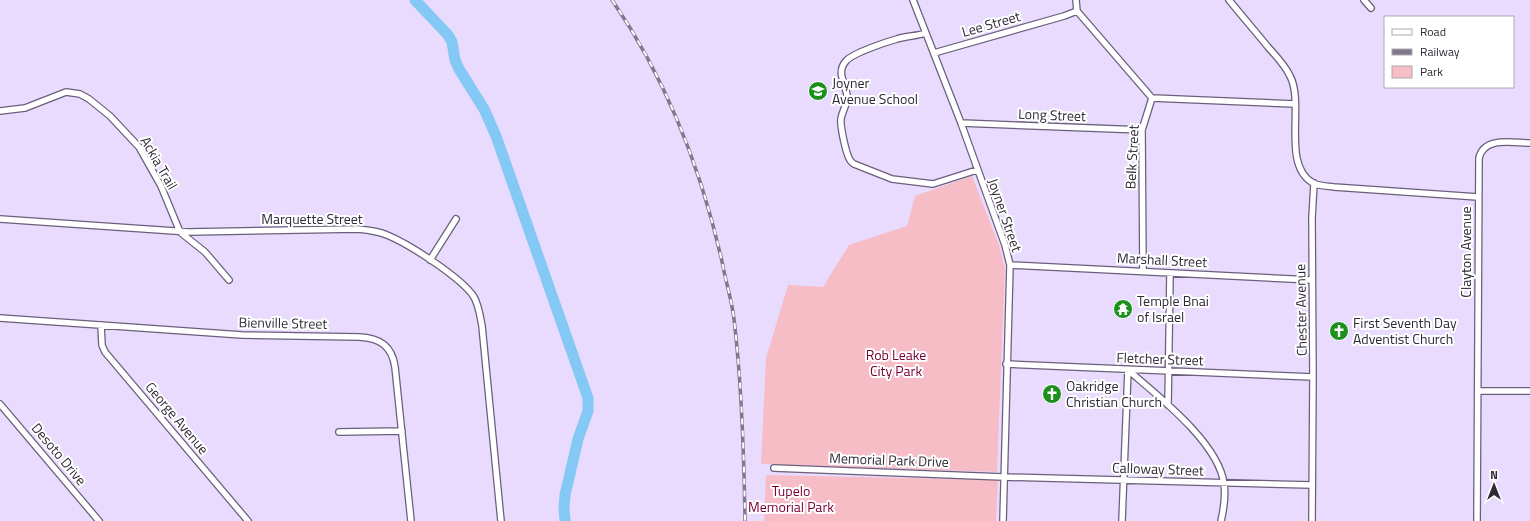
<svg xmlns="http://www.w3.org/2000/svg" width="1530" height="521" font-family="'Titillium Web',sans-serif">
	<style>
		.green { fill: #f7bdc6 }
		.lines { fill: none; stroke-linecap: round; stroke-linejoin: round }
		.river { stroke: #84c8f5; stroke-width: 11 }
		.minor-casing { stroke: #6a5e7b; stroke-width: 8 }
		.minor { stroke: #fff; stroke-width: 5.5 }
		.rail-casing { stroke: #80788d; stroke-width: 3.5 }
		.rail { stroke: #fff; stroke-width: 2; stroke-dasharray: 6; stroke-linecap: butt }
		.labels { text-anchor: middle; stroke-width: 4; stroke-linejoin: round; paint-order: stroke }
		.street-label { font-size: 14px; fill: #2f2a36; stroke: #fff }
		.poi-label { font-size: 14px; fill: #2f2a36; stroke: #fff; text-anchor: start }
		.park-label { font-size: 14px; fill: #780031; stroke: #fff }
	</style>
	<rect width="100%" height="100%" fill="#e8dbfd"/>
	<path class="green" d="M972,176l27,69 6,23 -8,204 -236,-8 5,-106 22,-73 35,2 26,-42 58,-19 8,-30z
		M766,475l232,5 -2,41h-232z"/>
	<g class="lines">
		<path class="river" d="M415,0l33,35 4,7 3,18 4,9 25,40 12,27 92,262v13l-10,28 -13,56 -1,13 1,13"/>
		<defs>
			<path id="minor" d="M913,0l48,123 44,122 5,20 -7,256
				M1076,0l1,11 75,87 -10,32 1,141
				M1229,0c13,16 26,31 39,47 8,9 17,18 22,29 15,28 -9,89 23,107 6,3 14,3 21,4l144,10
				M1364,0l7,8
				M926,33c-9,3 -20,3 -29,6 -11,3 -44,14 -51,22 -10,11 -1,22 1,34 1,9 -5,16 -6,24 -1,7 5,35 9,41 1,2 3,3 4,4l38,15 41,5 44,-14
				M934,53l130,-37 13,-5
				M1152,98l143,6
				M0,111l25,-3 41,-16 14,2 9,5 21,17 29,31 22,39 19,46 25,20 24,28
				M961,123l181,7
				M0,219l189,13 169,-3c10,1 20,2 29,6 22,9 75,43 87,62 5,9 6,19 8,29l19,195
				M430,260l26,-41
				M1010,265l302,15
				M0,318l242,17 117,2c21,1 33,9 36,30l16,154
				M101,325l1,20 3,7 143,169
				M1006,364l307,13
				M1128,370c30,26 91,73 96,114 2,13 0,24 -3,37
				M1478,391h52
				M0,404l99,117
				M1168,405l2,-132
				M339,432l63,-1
				M774,468l229,9 309,8
				M1122,521l6,-151
				M1312,521l1,-144 -1,-159 2,-35
				M1477,521l2,-363c5,-22 34,-15 51,-15"/>
		</defs>
		<use href="#minor" class="minor-casing"/>
		<use href="#minor" class="minor"/>
		<defs>
			<path id="rail" d="M612,0c55,80 90,171 111,266 3,17 9,35 11,53 8,67 10,134 11,202"/>
		</defs>
		<use href="#rail" class="rail-casing"/>
		<use href="#rail" class="rail"/>
	</g>
	<defs>
		<symbol id="school-disc" viewBox="-11 -11 22 22"><circle r="9.5" fill="#1b901b" stroke="#fff"/><path d="M0-5L7-2L0 1L-7-2ZM-4 1L0 2.5L4 1V4Q0 6-4 4Z" fill="#fff"/></symbol>
		<symbol id="temple-disc" viewBox="-11 -11 22 22"><circle r="9.5" fill="#1b901b" stroke="#fff"/><path d="M0-6L5-2H3V0L6.5 2.5H4V6H1.5V3h-3V6H-4V2.5H-6.5L-3 0V-2H-5Z" fill="#fff"/></symbol>
		<symbol id="church-disc" viewBox="-11 -11 22 22"><circle r="9.5" fill="#1b901b" stroke="#fff"/><path d="M-1.2-6h2.4v3.5h3.3v2.4h-3.3V6h-2.4V-.1h-3.3v-2.4h3.3Z" fill="#fff"/></symbol>
	</defs>
	<g fill-rule="evenodd">
		<use href="#school-disc" x="807" y="80" width="22" height="22"/>
		<use href="#temple-disc" x="1112" y="298" width="22" height="22"/>
		<use href="#church-disc" x="1328" y="320" width="22" height="22"/>
		<use href="#church-disc" x="1041" y="383" width="22" height="22"/>
	</g>
	<g class="labels">
		<g class="street-label">
			<text transform="translate(991 24) rotate(-16)" y="5">Lee Street</text>
			<text transform="translate(1052 115) rotate(2)" y="5">Long Street</text>
			<text transform="translate(1132 157) rotate(-87)" y="5">Belk Street</text>
			<text transform="translate(159 163) rotate(60)" y="5">Ackia Trail</text>
			<text transform="translate(1005 215) rotate(71)" y="5">Joyner Street</text>
			<text x="312" y="224">Marquette Street</text>
			<text transform="translate(1466 252) rotate(-90)" y="5">Clayton Avenue</text>
			<text transform="translate(1162 260) rotate(3)" y="5">Marshall Street</text>
			<text transform="translate(1301 310) rotate(-91)" y="5">Chester Avenue</text>
			<text transform="translate(283 323) rotate(1)" y="5">Bienville Street</text>
			<text transform="translate(1160 359) rotate(2)" y="5">Fletcher Street</text>
			<text transform="translate(177 418) rotate(50)" y="5">George Avenue</text>
			<text transform="translate(59 454) rotate(50)" y="5">Desoto Drive</text>
			<text transform="translate(889 460) rotate(2)" y="5">Memorial Park Drive</text>
			<text transform="translate(1158 469) rotate(2)" y="5">Calloway Street</text>
		</g>
		<g class="poi-label">
			<text x="832" y="88">Joyner<tspan x="832" dy="16">Avenue School</tspan></text>
			<text x="1137" y="306">Temple Bnai<tspan x="1137" dy="16">of Israel</tspan></text>
			<text x="1353" y="328">First Seventh Day<tspan x="1353" dy="16">Adventist Church</tspan></text>
			<text x="1066" y="391">Oakridge<tspan x="1066" dy="16">Christian Church</tspan></text>
		</g>
		<g class="park-label">
			<text x="896" y="360">Rob Leake<tspan x="896" dy="16">City Park</tspan></text>
			<text x="791" y="496">Tupelo<tspan x="791" dy="16">Memorial Park</tspan></text>
		</g>
	</g>
	<rect x="1384" y="16" width="130" height="72" fill="#ffffff" stroke="#acaaaf"/>
	<rect x="1392" y="29" width="20" height="6" fill="#ffffff" stroke="#acaaaf"/>
	<text x="1420" y="36" font-size="12" fill="#2f2a36">Road</text>
	<rect x="1392" y="49" width="20" height="6" fill="#80788d" stroke="#acaaaf"/>
	<text x="1420" y="56" font-size="12" fill="#2f2a36">Railway</text>
	<rect x="1392" y="66" width="20" height="12" fill="#f7bdc6" stroke="#acaaaf"/>
	<text x="1420" y="76" font-size="12" fill="#2f2a36">Park</text>
	<g transform="translate(1494 485)" stroke="#ffffff" stroke-width="3" paint-order="stroke">
	<path d="M0-3L7 15L0 10L-7 15Z" fill="#2f2a36"/>
	<text y="-6" font-size="11" font-weight="bold" text-anchor="middle" fill="#2f2a36">N</text>
	</g>
</svg>
